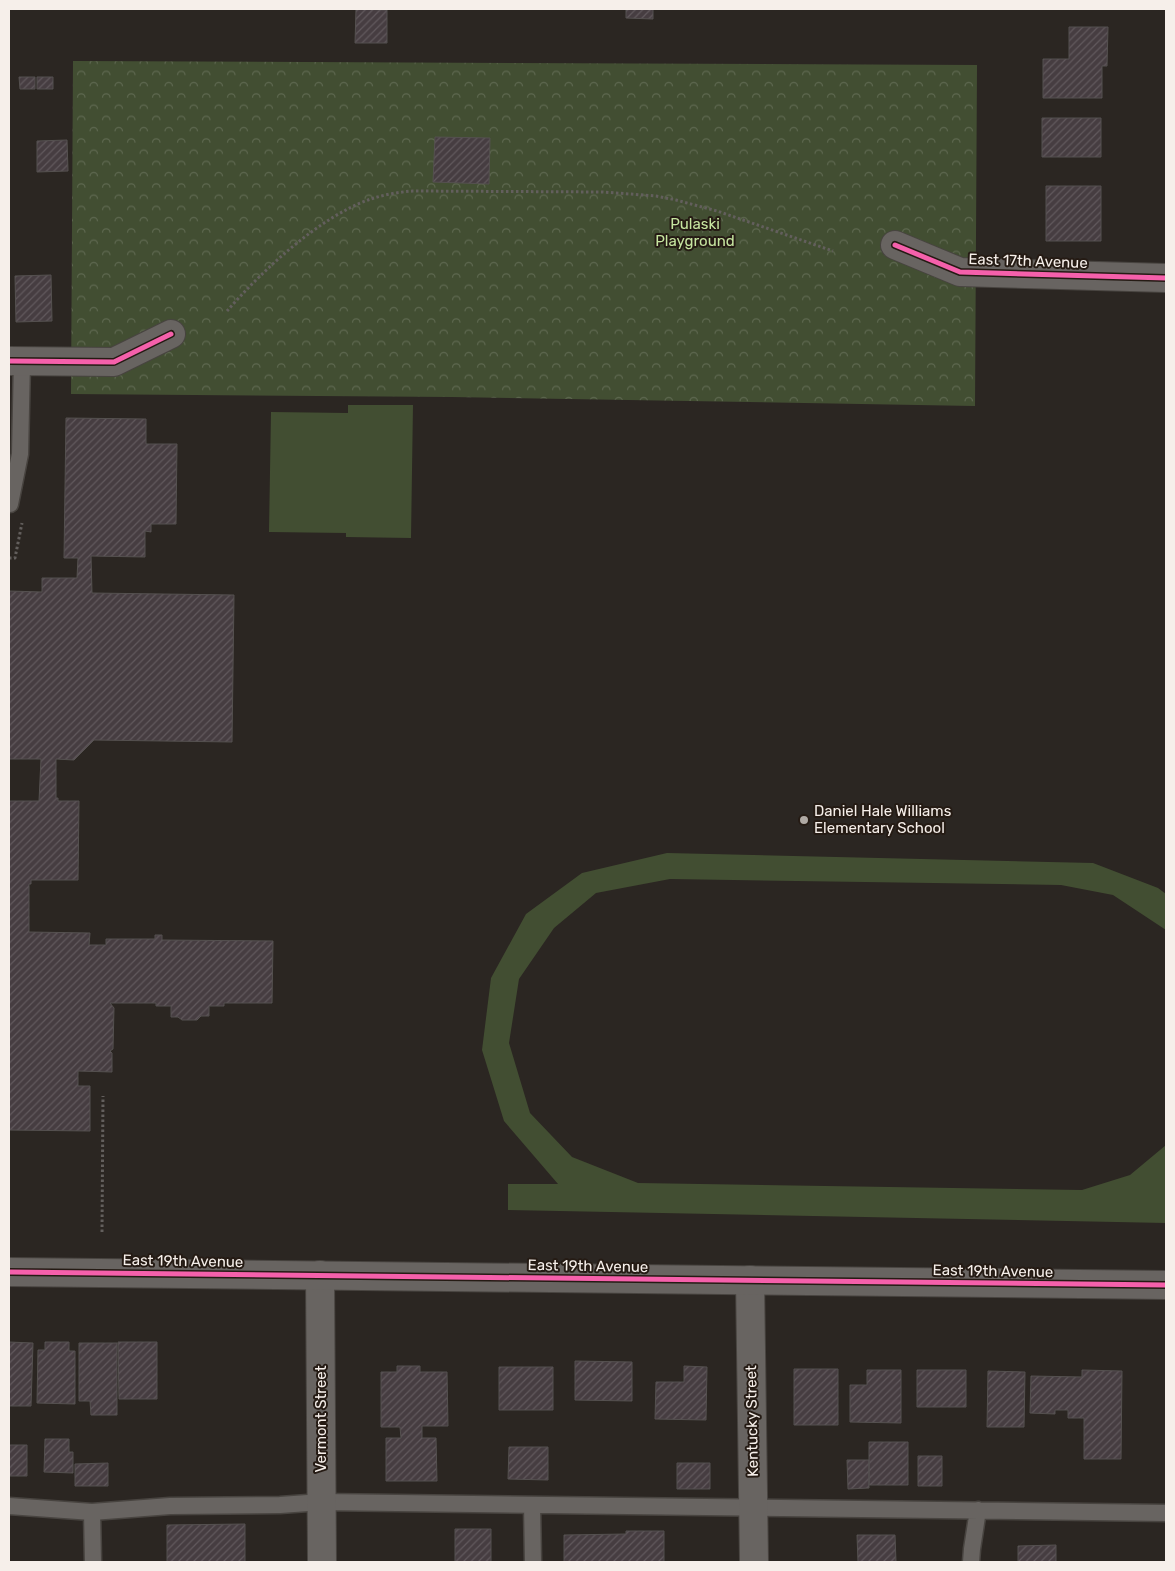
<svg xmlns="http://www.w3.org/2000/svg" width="1175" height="1571" font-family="Rubik,sans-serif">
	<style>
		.park { fill: url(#park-crowns) }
		.pitch { fill: #424e32 }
		.building { fill: url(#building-hatch); stroke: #555150 }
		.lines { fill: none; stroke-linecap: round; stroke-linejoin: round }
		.service-casing { stroke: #484440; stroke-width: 19 }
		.minor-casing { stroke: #484440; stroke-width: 30 }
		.tertiary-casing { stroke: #484440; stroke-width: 30 }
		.path { stroke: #635f5d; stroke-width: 3; stroke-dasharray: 2.5 2.5; stroke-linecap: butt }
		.service { stroke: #686461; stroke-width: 16 }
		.minor { stroke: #686461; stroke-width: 28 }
		.tertiary { stroke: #686461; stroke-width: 28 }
		.cycleway-casing { stroke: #251b14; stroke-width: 8 }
		.cycleway { stroke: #f560ab; stroke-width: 5 }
		.poi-dot { fill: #afa9a4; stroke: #251b14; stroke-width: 2 }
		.labels { text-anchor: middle; stroke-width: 4; stroke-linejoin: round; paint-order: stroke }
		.park-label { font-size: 15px; fill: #c6e5a0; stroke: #251b14 }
		.street-label { font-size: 15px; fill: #f6efea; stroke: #251b14 }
		.poi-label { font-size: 15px; fill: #f6efea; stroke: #251b14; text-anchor: start }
	</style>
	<defs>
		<pattern id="park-crowns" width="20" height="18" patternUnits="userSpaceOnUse" patternTransform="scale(1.25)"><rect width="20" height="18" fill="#424e32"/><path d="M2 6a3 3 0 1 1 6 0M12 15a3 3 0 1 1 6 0" fill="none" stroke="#5e6850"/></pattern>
		<pattern id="building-hatch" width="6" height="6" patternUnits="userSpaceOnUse" patternTransform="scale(1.25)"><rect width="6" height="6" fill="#463d41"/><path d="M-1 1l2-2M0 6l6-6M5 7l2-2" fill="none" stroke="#61595d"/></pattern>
	</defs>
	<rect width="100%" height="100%" fill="#2b2622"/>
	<path class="park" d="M73,61l904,4 -2,341 -523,-9 -381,-3z"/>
	<path class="pitch" d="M348,405h65l-2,133 -65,-1v-4l-77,-1 2,-120 77,1z
		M667,853l426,10 65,25 8,6v36l-53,-35 -52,-10 -391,-6 -74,14 -42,35 -35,51 -10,64 21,70 42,44 66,26 444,7 48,-15 36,-30v44l-1,2 1,1v31l-658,-13v-26h50l-54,-63 -22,-71 9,-72 35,-64 56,-41z"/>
	<path class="building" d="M356,9l31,1v33h-32z
		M626,9h27v10l-27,-1z
		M1069,27h39l-1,39h-5v32h-59v-39h26z
		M19,77h16v12h-15z
		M37,77h16v12h-16z
		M1042,118h59v39h-59z
		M435,137l55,1 -1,46 -56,-2z
		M67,140l1,31 -31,1v-31z
		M1046,186h55v55h-55z
		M51,275l1,46 -36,1 -1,-46z
		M66,418l80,1v25h31l-1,80h-25v8l-6,-1v26l-54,-1 1,37 142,2 -2,147 -138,-2 -20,20 -18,-1v39h2v3h21l-1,79h-47v4h-2v48l61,1 -1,12h17v-6h49v-4h7v5l111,1 -1,62h-48v3h-15v10h-8l-4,4h-15l-4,-3h-7v-11h-15v-3h-46l4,5 -1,41 -3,2 2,2v19l-34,-1v15h12v45l-81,-1v-329h30l2,-42h-32v-168l33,1v-14h35l1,-20h-14z
		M9,1342l24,1 -2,63h-22z
		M45,1342h24v9h6v53l-38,-1 1,-53h7z
		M118,1342h39v57h-38z
		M79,1343h38v72h-26l-1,-14h-11z
		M575,1361l57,1v39l-57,-1z
		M397,1366h23v6h27l1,54h-26v12h14l1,43h-51v-43h15l-1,-11h-19v-55h16z
		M684,1366l23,1 -1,53 -51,-1 1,-37h28z
		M499,1367h54v43h-54z
		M794,1369h44v56h-44z
		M867,1370h34v53l-51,-1v-37h17z
		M917,1370h49v37h-49z
		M1082,1370l40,1 -1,88h-37v-41h-16v-8h-13v4l-25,-1 1,-37 51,1z
		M988,1371l37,1 -1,55h-37z
		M45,1439h24v13h4v21l-29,-1z
		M869,1442h39v43h-39z
		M9,1445h18v31h-18z
		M509,1447h39v33l-40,-1z
		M918,1456h24v30h-24z
		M847,1460h22v28l-21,1z
		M108,1463v23h-33v-22z
		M677,1463h33v26h-33z
		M245,1524v38h-78v-37z
		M455,1529h36v33h-36z
		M626,1531h38v31h-100v-27l62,-1z
		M857,1535h38l1,27h-38z
		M1056,1545v17h-38v-16z"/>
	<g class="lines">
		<defs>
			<path id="service" d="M9,503l1,1 10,-50 2,-93
				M532,1505l1,57
				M9,1506l83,6 78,-6 110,-1 42,-3 844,11
				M92,1512l1,50
				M971,1562l1,-13 6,-39"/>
			<path id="minor" d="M895,245l65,27 206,6
				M9,361l105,1 57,-28
				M320,1275l2,287
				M750,1280l4,282"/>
			<path id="tertiary" d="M9,1272l1157,13"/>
		</defs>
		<use href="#service" class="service-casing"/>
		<use href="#minor" class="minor-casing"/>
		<use href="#tertiary" class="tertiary-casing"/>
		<path class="path" d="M227,311c35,-40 91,-93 141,-111 14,-5 30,-8 45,-9l190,1 53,4 20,4 41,11 116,40
			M9,558h6l7,-35
			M102,1232l1,-136"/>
		<use href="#service" class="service"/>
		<use href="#minor" class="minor"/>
		<use href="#tertiary" class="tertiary"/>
		<defs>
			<path id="cycleway" d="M895,245l65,27 206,6
				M9,361l105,1 57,-28
				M9,1272l1157,13"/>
		</defs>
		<use href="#cycleway" class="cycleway-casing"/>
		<use href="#cycleway" class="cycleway"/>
	</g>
	<circle class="poi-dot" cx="804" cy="820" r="5"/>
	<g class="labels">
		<g class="park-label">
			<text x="695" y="229">Pulaski<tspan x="695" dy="17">Playground</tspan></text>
		</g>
		<g class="street-label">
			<text transform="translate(1028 261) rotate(2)" y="5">East 17th Avenue</text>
			<text transform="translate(183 1261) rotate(1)" y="5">East 19th Avenue</text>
			<text transform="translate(588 1266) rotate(1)" y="5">East 19th Avenue</text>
			<text transform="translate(993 1271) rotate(1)" y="5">East 19th Avenue</text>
			<text transform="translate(321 1419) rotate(-90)" y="5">Vermont Street</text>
			<text transform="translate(752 1421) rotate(-91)" y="5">Kentucky Street</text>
		</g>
		<g class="poi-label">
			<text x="814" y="816">Daniel Hale Williams<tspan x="814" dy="17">Elementary School</tspan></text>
		</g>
	</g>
	<rect width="1175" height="1571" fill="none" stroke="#f6efea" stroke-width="20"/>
</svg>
